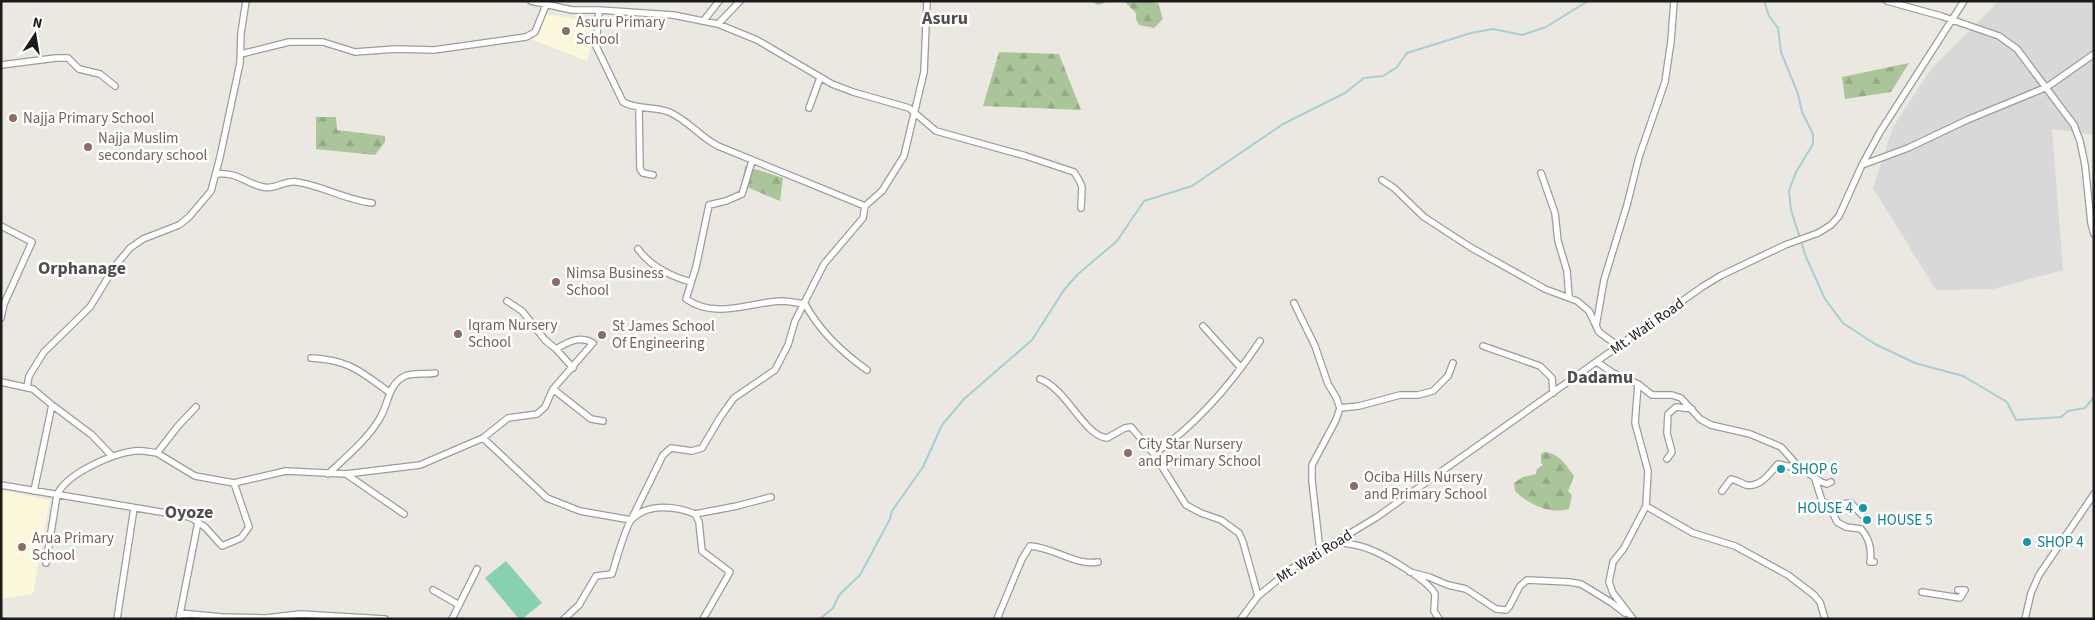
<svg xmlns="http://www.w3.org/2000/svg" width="2095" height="620" font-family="'Source Sans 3',sans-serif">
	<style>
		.residential { fill: #d9d8d8 }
		.education { fill: #faf7db }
		.forest { fill: url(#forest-firs) }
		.pitch { fill: #88d1ae }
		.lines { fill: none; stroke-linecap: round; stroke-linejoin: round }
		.stream { stroke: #a7ced4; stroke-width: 2 }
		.minor-casing { stroke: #9c9c9c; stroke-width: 8 }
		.minor { stroke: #fff; stroke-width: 5.5 }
		.education-dot { fill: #8d6e63; stroke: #fff; stroke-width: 2 }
		.culture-dot { fill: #0f9aa8; stroke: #fff; stroke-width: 2 }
		.labels { text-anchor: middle; stroke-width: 5; stroke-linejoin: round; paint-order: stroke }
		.education-label { font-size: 15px; fill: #785e54; stroke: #fff; text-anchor: start }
		.street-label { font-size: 15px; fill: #1b1b1b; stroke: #fff }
		.culture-label { font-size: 15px; fill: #0d838f; stroke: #fff; text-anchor: start }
		.quarter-label { font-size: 18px; font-weight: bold; fill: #4e4e4e; stroke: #fff }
	</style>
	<defs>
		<pattern id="forest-firs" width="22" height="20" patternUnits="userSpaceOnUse" patternTransform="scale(1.25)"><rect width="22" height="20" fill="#abc59b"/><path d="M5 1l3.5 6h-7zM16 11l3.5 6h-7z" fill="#93a985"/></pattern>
	</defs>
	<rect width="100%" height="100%" fill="#ebe7e1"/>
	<path class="residential" d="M1999,1h95v134l-42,-6 11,141 -70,19 -57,1 -63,-102 20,-61 38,-58z"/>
	<path class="education" d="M545,14l52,8 -10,39 -54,-21z
		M1,490l49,10 -17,94 -32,5z"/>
	<path class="forest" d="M1096,1h53l9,2 5,16 -9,9 -15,-3 -3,-6v-6l-11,-11h-19l-8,3 -4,-2z
		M999,52l60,2 22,56 -98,-4z
		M1909,63l-18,29 -46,7 -3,-22z
		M316,117h20l1,13 48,6v6l-10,13 -59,-6z
		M745,166l38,12 -3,23 -38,-16z
		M1544,452c15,1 22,13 30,24l-6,15 4,4 -3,14c-19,6 -41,-5 -54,-18l-1,-8 9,-6 13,-3 1,-5 6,-4 -2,-2v-9z"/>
	<path class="pitch" d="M506,561l36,42 -20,16h-3l-34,-41z"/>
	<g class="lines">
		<path class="stream" d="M1764,1l5,15 9,12 3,24 17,42 4,18 11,22v10l-17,28 -7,19 2,19 15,47 19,42 18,24 32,21 40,19 48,13 44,26 9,18 45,-3 7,-6 17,-3 9,-11
			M820,619l13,-11 6,-13 21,-20 30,-56 2,-8 31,-44 19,-42 22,-26 68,-59 32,-50 14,-16 39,-33 27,-40 48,-15 91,-62 62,-31 19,-15 19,-2 14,-9 10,-14 64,-20 22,-4 29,6 24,-8 42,-26"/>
		<defs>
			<path id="minor" d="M531,1l41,9h27l74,5 45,9 39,16 75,44 21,8 56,16 27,23 90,25 48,16 5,8 3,7 -1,21
				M1887,1l54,15 58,20 18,13 57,76 6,16 5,24 6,58 3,11
				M599,10l-3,36 27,56c14,8 31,4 46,10 19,8 31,25 49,34l147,60
				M705,19l14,-18
				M718,24l22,-23
				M241,54l48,-12h34l32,10 41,-3 38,1 92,-13 9,-5 11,-27
				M1,65l55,-7h12l11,11 21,5 15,12
				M639,107l1,62 3,4 10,2
				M809,108l11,-30
				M752,161l-10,33 -16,7 -17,4 -13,62 -10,32c31,21 63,3 96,2 7,0 15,2 23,3 14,26 38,49 62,66
				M1862,165l46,-17 59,-28 80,-33 47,-33
				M1541,173l14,40 3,28 9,30 2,26
				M216,174c23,-2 28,9 47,13 13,3 21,-7 34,-5 26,4 49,18 75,21
				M1382,180l12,8 30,29 46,30 75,42 32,12 12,10 10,21 19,14
				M1,226l31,16 -28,62 -3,14
				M638,249c13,18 32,27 53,33
				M507,301l15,10 23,29 11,9 17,19
				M1294,303l21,43 13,38 8,13 4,11 -4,12 -24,45v16l8,70
				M1203,326l38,42
				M1596,326l8,-46 23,-75 12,-48 26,-75 6,-41 3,-40
				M1483,346l57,20 12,12 1,15
				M311,358c38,2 49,13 78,34
				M1597,362l16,11 25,11 -3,39 13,48 -2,35 -22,42 -11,14 -4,20 4,11 20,26
				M1040,379c27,10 44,57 67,59l18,-10 6,-1 23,27 32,51 15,8 20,7 18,13 4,9 15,54
				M1,382l32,7 19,16 40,30 20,21
				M1638,384l14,11h20l9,3 19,21 11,6 39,9 31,13 16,18 24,17 6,2 4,-2
				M27,387l2,-11 15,-24 46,-45 25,-41 15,-18 13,-9 36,-14 10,-8 22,-26 9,-34 20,-94 1,-30 5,-32
				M553,389l38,30 12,2
				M1340,408l19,-2 41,-11h18l15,-4 15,-15 5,-13
				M483,438l64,60 33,13 51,9 32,-65 8,-7 21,3 10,-3 19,-32 13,-18 41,-28 13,-25 7,-24 29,-57 39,-46 2,-12 17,-15 22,-35 20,-84 3,-71
				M157,453l38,23 39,7 52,-12 60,3 74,-9 63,-27 25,-20 29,-4 8,-7 8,-18 40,-46c-13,-8 -25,-1 -37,6
				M1154,454c42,-29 78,-71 106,-113
				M1667,459l5,-7 -5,-19 1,-19 8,-7 16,2
				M328,474c18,-17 40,-35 52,-56 9,-15 8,-34 25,-42 9,-4 21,-1 30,-3
				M346,474l58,40
				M1815,479l7,22 7,4 22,-2 11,12
				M1,485l189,32 15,10 17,19 19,-8 8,-11 -15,-44
				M34,491l18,-86
				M1722,491l9,-12c6,1 10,4 15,6 14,3 24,-12 32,-21l13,3
				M1829,505l8,17 9,5 15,2c8,9 11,21 9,33h4
				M1646,506l47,27 42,13 53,29 26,20 6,7 5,17
				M695,514l42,-8 34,-9
				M1338,542c10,2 22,3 31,7 16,6 59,31 66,45l-1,17 5,8
				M46,563l11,-68c9,-21 54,-41 77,-44 7,-1 15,1 23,2l21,-27 18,-19
				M1410,572l19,5 19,8 18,4 30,20 10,1 3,-3 11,-21 7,-6 42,2 12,2 31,19 13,10
				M433,590l26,15
				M1922,592l38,6 5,-8h-7
				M180,613l42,4 44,1 34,-4 85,5
				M117,619l17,-111
				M179,619l19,-97
				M452,619l25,-50
				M564,619l15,-14 17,-29 16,-2c3,-10 14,-49 20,-55 16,-16 44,-13 63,-5l4,8 3,29 28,21 -27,47
				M997,619l25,-60 8,-13c23,1 45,20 68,16
				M1241,619l17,-23 33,-27 86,-52 325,-230 18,-11 65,-31 33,-12 13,-8 8,-9 23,-51 18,-33 84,-131
				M2025,619l6,-26 8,-18 55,-81"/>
		</defs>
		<use href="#minor" class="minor-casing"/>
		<use href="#minor" class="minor"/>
	</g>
	<g class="education-dot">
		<circle cx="566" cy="31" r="5"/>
		<circle cx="13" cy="118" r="5"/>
		<circle cx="88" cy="147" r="5"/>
		<circle cx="556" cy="282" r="5"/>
		<circle cx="458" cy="334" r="5"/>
		<circle cx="602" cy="335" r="5"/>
		<circle cx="1128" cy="453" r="5"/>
		<circle cx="1354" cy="486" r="5"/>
		<circle cx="22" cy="547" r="5"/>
	</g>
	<g class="culture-dot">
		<circle cx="1781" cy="469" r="5"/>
		<circle cx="1863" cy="508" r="5"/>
		<circle cx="1867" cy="520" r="5"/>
		<circle cx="2027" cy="542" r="5"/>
	</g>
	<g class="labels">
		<g class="education-label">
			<text x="576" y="27">Asuru Primary<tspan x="576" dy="17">School</tspan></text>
			<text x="23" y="123">Najja Primary School</text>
			<text x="98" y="143">Najja Muslim<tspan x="98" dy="17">secondary school</tspan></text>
			<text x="566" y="278">Nimsa Business<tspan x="566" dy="17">School</tspan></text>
			<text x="468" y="330">Iqram Nursery<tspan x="468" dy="17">School</tspan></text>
			<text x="612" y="331">St James School<tspan x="612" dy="17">Of Engineering</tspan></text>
			<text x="1138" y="449">City Star Nursery<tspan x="1138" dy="17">and Primary School</tspan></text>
			<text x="1364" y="482">Ociba Hills Nursery<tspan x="1364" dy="17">and Primary School</tspan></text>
			<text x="32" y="543">Arua Primary<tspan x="32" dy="17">School</tspan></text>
		</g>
		<g class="street-label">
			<text transform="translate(1647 326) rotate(-35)" y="5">Mt. Wati Road</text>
			<text transform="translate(1314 556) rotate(-32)" y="5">Mt. Wati Road</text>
		</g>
		<g class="culture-label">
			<text x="1791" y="474">SHOP 6</text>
			<text x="1853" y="513" text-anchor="end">HOUSE 4</text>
			<text x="1877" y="525">HOUSE 5</text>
			<text x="2037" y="547">SHOP 4</text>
		</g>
		<g class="quarter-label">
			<text x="945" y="24">Asuru</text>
			<text x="82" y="274">Orphanage</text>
			<text x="1600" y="383">Dadamu</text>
			<text x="189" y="518">Oyoze</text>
		</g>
	</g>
	<rect width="2095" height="620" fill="none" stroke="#1b1b1b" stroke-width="5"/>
	<g transform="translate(35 35) rotate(12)" stroke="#ffffff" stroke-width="4" paint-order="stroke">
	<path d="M0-4L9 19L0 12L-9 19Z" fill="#1b1b1b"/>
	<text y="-8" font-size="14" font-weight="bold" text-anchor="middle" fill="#1b1b1b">N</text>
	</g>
</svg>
